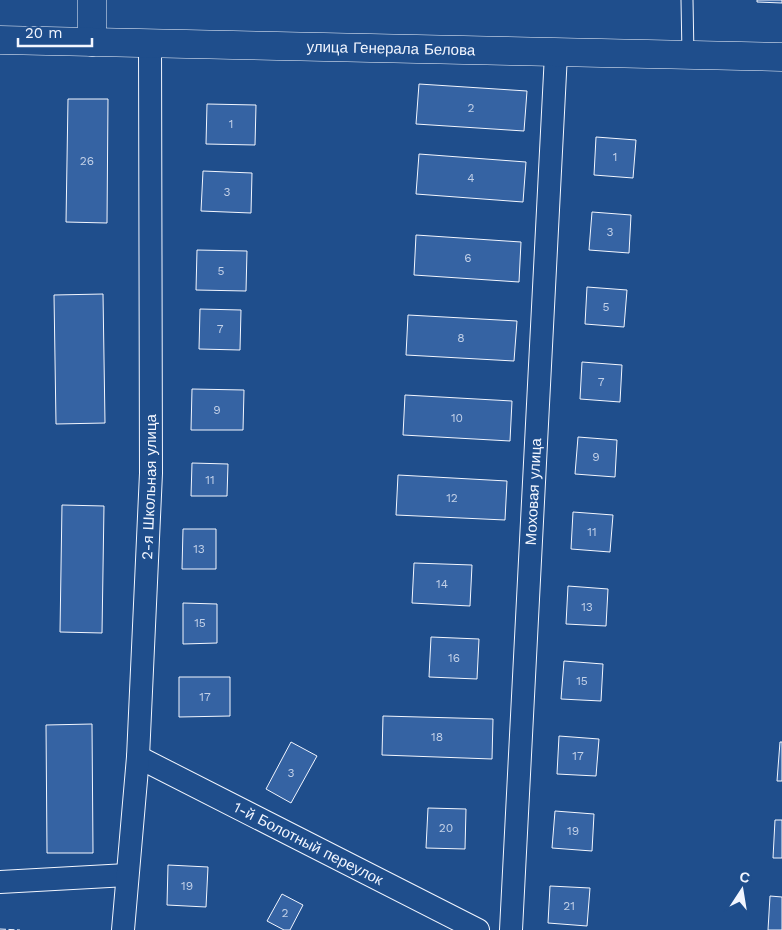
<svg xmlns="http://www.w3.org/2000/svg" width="782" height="930" font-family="'Work Sans',sans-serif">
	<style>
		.building { fill: #3563a3; stroke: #f2f6ff }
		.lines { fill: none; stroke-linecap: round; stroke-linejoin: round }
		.lane-casing { stroke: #f2f6ff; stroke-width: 13 }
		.street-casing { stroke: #f2f6ff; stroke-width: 24 }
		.secondary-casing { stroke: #f2f6ff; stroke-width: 29 }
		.lane { stroke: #1f4e8c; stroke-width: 11 }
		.street { stroke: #1f4e8c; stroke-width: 22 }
		.secondary { stroke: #1f4e8c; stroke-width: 28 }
		.fence { stroke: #f2f6ff; stroke-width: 1; stroke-dasharray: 6 2.5; stroke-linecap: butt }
		.labels { text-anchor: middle; stroke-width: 4; stroke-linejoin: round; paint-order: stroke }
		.number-label { font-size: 12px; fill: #c3d1e8 }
		.street-label { font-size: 15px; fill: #f2f6ff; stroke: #1f4e8c }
	</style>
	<rect width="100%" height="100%" fill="#1f4e8c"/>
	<path class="building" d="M757,0h25v3l-25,-1z
		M419,84l108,7 -3,40 -108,-7z
		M68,99h40l-1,124 -41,-1z
		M207,104l49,1 -1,40 -49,-1z
		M596,137l40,3 -3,38 -39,-3z
		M419,154l107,8 -3,40 -107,-8z
		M203,171l49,2 -1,40 -50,-2z
		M592,212l39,3 -2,38 -40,-3z
		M416,235l105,7 -2,40 -105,-7z
		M197,250l50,1 -1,40 -50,-1z
		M587,287l40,3 -3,37 -39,-3z
		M103,294l2,129 -49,1 -2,-129z
		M200,309l41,1 -1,40 -41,-1z
		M408,315l109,6 -3,40 -108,-6z
		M582,362l40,3 -2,37 -40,-3z
		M192,389l52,1 -1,40h-52z
		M405,395l107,6 -2,40 -107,-6z
		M578,437l39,3 -2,37 -40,-3z
		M192,463l36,1 -1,32h-36z
		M398,475l109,6 -2,39 -109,-5z
		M62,505l42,1 -2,127 -42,-1z
		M573,512l40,3 -3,37 -39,-3z
		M183,529h33v40h-34z
		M414,563l58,2 -2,41 -58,-3z
		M568,586l40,3 -2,37 -40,-2z
		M183,603l34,1v39l-34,1z
		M431,637l48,2 -2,40 -48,-2z
		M564,661l39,3 -2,37 -40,-2z
		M179,677h51v39l-51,1z
		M383,716l110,3 -1,40 -110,-4z
		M92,724l1,129h-46l-1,-128z
		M559,736l40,3 -3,37 -39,-2z
		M291,742l26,14 -26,47 -25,-14z
		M780,742h2v39h-5z
		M428,808l38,1 -1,40 -39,-1z
		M555,811l39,3 -2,37 -40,-3z
		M775,820h7v38h-9z
		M168,865l40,2 -2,40 -39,-2z
		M550,886l40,2 -3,38 -39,-3z
		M282,894l21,11 -13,25h-6l-17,-9z
		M770,896l12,1v33h-14z"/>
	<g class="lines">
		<defs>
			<path id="lane" d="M687,0l1,55"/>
			<g id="street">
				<path id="s1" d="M138,757l340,173"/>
				<path d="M0,882l127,-7"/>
				<path id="s2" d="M123,930l15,-173 13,-284 -1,-430"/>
				<path id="s3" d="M511,930l45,-876"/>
			</g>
			<g id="secondary">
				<path d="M92,0v42"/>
				<path id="s4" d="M0,40l782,17"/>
			</g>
		</defs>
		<use href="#lane" class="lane-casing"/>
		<use href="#street" class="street-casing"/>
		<use href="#secondary" class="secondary-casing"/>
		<use href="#lane" class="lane"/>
		<use href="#street" class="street"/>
		<use href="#secondary" class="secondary"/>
		<path class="fence" d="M0,929l20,1"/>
	</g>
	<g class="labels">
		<g class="number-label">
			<text x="471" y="112">2</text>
			<text x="231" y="128">1</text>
			<text x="615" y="161">1</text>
			<text x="87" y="165">26</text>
			<text x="471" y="182">4</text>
			<text x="227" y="196">3</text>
			<text x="610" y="236">3</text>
			<text x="468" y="262">6</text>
			<text x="221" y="275">5</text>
			<text x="606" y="311">5</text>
			<text x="220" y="333">7</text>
			<text x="461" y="342">8</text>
			<text x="601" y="386">7</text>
			<text x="217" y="414">9</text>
			<text x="457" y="422">10</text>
			<text x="596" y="461">9</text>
			<text x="210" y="484">11</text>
			<text x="452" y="502">12</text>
			<text x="592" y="536">11</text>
			<text x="199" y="553">13</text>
			<text x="442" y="588">14</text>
			<text x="587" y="611">13</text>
			<text x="200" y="627">15</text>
			<text x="454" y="662">16</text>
			<text x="582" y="685">15</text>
			<text x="205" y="701">17</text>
			<text x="437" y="741">18</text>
			<text x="578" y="760">17</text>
			<text x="291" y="777">3</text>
			<text x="446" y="832">20</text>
			<text x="573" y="835">19</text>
			<text x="187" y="890">19</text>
			<text x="569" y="910">21</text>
			<text x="285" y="917">2</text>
		</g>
		<g class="street-label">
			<text dy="5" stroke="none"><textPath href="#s4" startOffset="391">улица Генерала Белова</textPath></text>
			<text dy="5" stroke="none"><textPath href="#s2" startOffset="444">2-я Школьная улица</textPath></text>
			<text dy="5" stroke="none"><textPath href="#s3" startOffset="439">Моховая улица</textPath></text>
			<text dy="5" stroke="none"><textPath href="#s1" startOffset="191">1-й Болотный переулок</textPath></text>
		</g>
	</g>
	<g transform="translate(742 890) rotate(12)" stroke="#1f4e8c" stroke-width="4" paint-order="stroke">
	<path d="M0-4L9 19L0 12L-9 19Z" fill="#f2f6ff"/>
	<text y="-8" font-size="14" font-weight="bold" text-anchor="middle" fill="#f2f6ff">С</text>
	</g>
	<path d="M18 38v8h74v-8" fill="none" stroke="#f2f6ff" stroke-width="2.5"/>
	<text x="25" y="38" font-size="15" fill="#f2f6ff" stroke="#1f4e8c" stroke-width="4" paint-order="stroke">20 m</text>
</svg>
